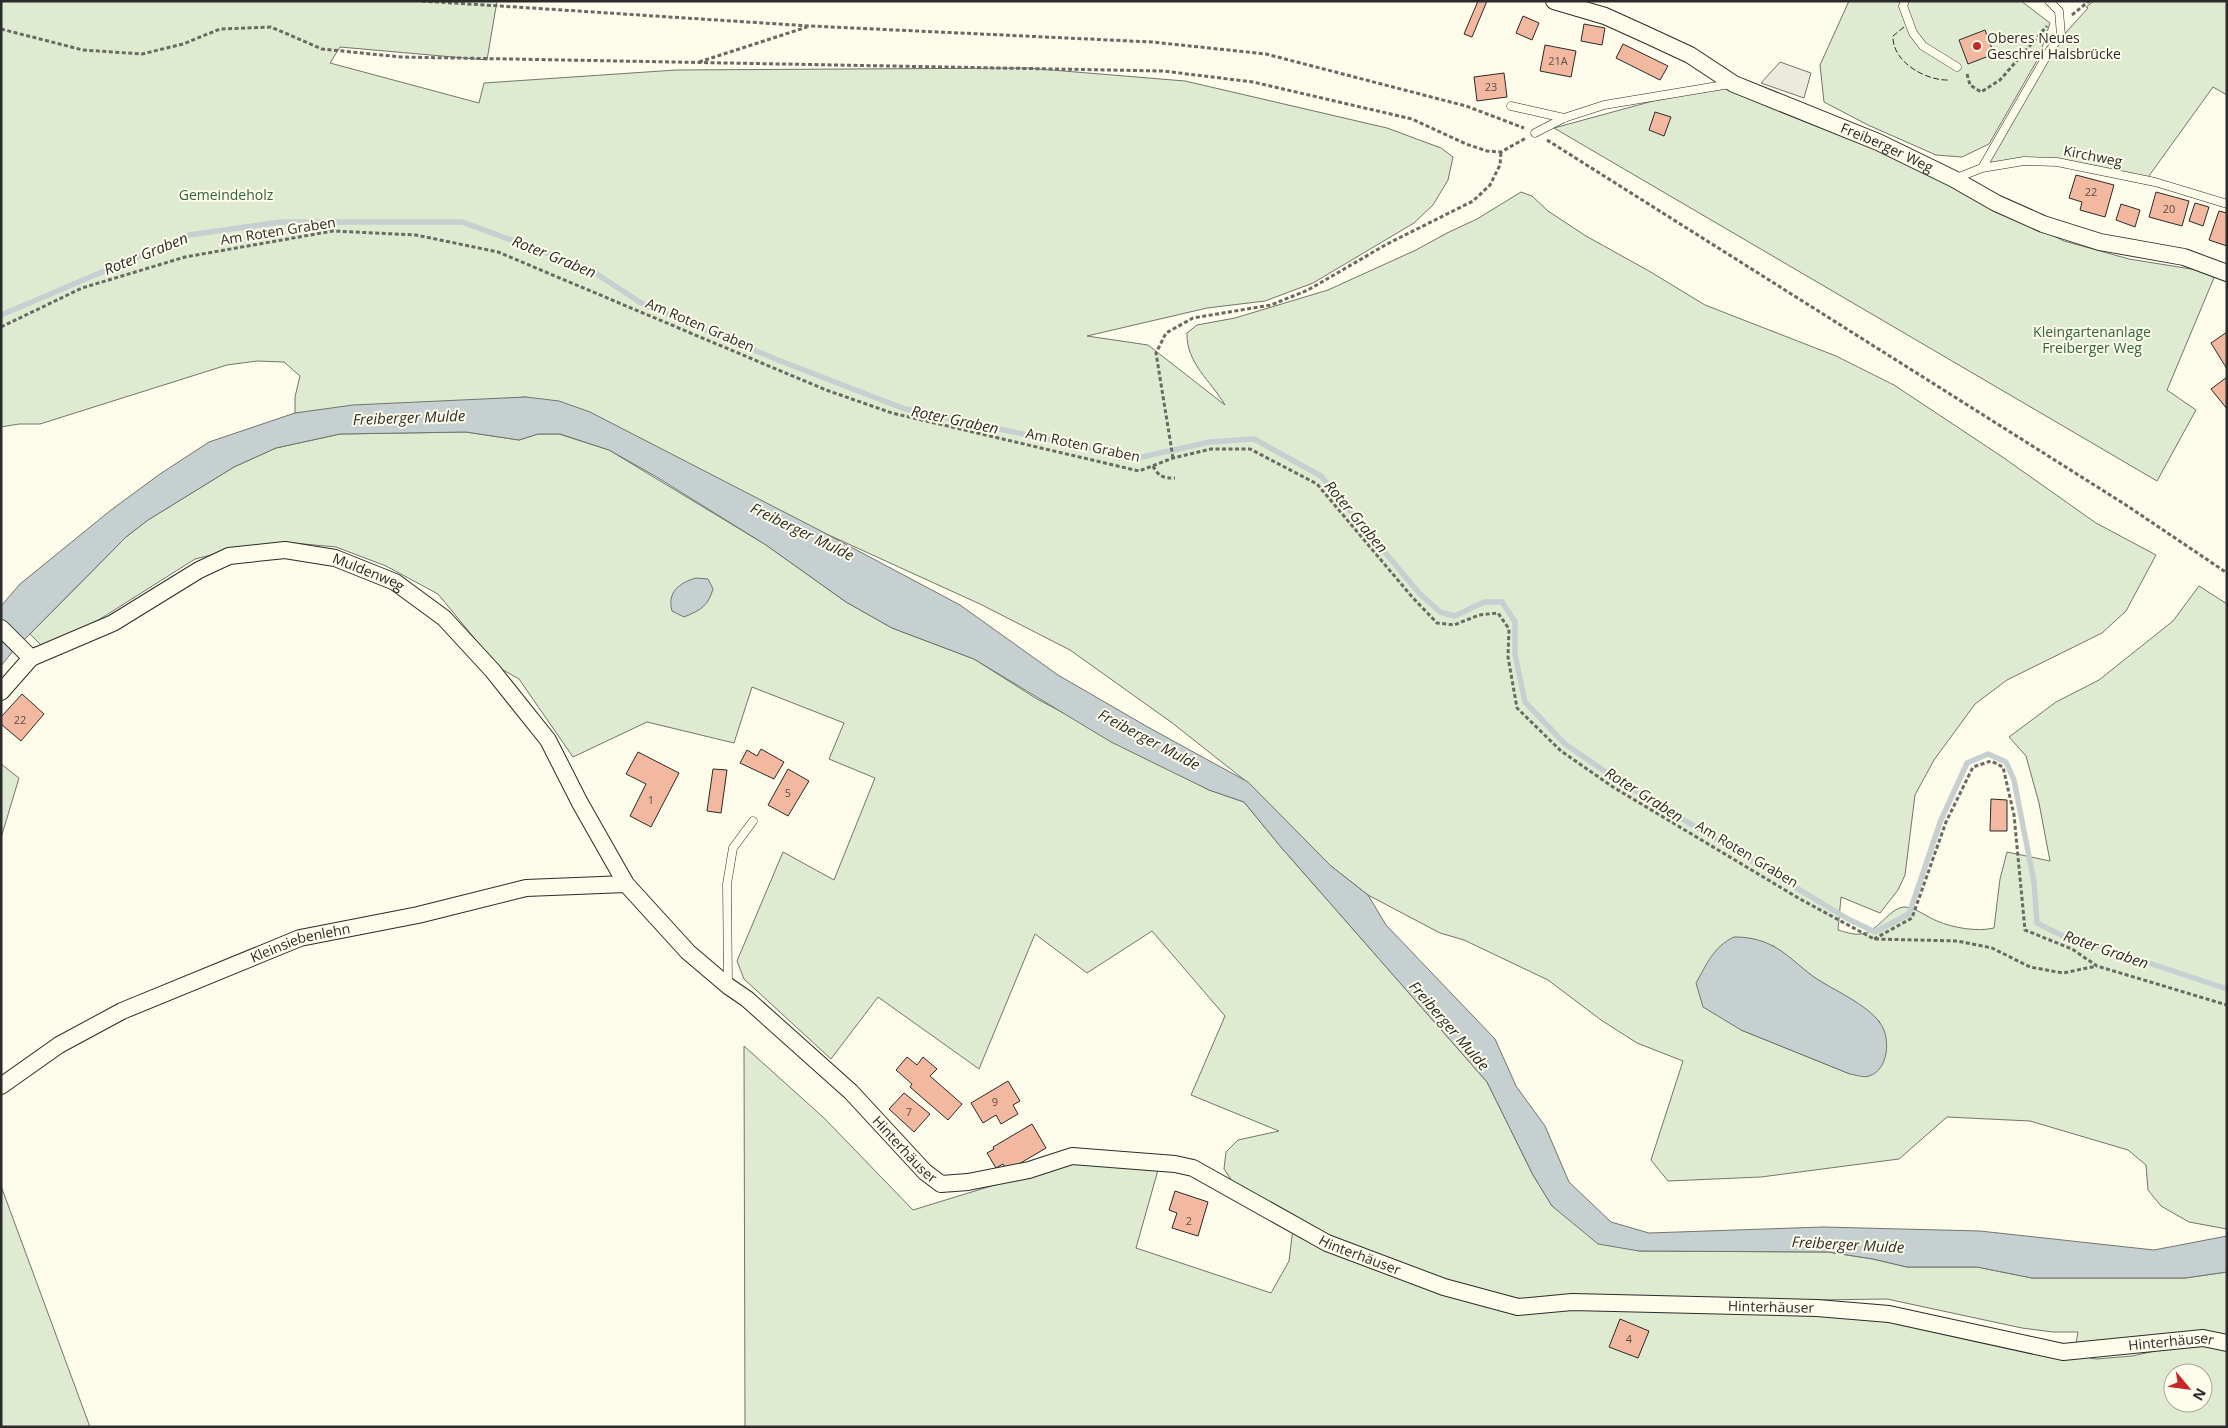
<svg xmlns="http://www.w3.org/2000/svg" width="2228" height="1428" font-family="'Open Sans',sans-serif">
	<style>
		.green { fill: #deebd1; stroke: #74746e; fill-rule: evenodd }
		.parking { fill: #eceadb; stroke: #74746e }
		.water { fill: #c7d0d0; stroke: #74746e }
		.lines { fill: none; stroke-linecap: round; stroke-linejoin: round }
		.stream { stroke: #c7d0d0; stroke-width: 5.5 }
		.building { fill: #f2b8a0; stroke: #2b2b2b }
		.lane-casing { stroke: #2b2b2b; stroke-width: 9 }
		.street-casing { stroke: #2b2b2b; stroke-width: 18 }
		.path { stroke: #6a6964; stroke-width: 3; stroke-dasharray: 4 2.5; stroke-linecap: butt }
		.lane { stroke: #fdfbea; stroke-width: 8 }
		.street { stroke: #fdfbea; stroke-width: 16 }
		.fence { stroke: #2b2b2b; stroke-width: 1; stroke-dasharray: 6 2.5; stroke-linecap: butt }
		.poi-dot { fill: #c62828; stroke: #fdfbea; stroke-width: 2 }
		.labels { text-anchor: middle; stroke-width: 4; stroke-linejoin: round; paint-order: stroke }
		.number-label { font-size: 11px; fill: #5d4e48 }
		.poi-label { font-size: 14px; fill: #2b2b2b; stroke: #fdfbea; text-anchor: start }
		.street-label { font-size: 14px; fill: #2b2b2b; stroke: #fdfbea }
		.park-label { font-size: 14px; fill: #34623c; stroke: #fdfbea }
		.water-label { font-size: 15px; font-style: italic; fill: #2b2b2b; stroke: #fdfbea }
	</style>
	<rect width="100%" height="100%" fill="#fdfbea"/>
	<path class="green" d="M1,1h496l-10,59 -147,-13 -10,16 149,40 5,-20 192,-13 351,-2 158,13 202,47 54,20 12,9 -5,23 -15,25 -19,18 -101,60 -48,18 -58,7 -120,28 61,9 77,60c-14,-24 -39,-42 -38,-72l10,-8 38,-7 93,-28 88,-40 31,-17 30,-14 44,-27 11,4 16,15 38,25 63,35 56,34 131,51 58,29 107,71 95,67 60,32 -30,56 -24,22 -95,47 -32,24 -41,56 -19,35 -10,80 -7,15 -18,23 -39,-16 -3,33c7,2 15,5 23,4 18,-2 29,-28 45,-27 12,2 21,10 31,14 16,7 41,11 57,7l6,-49 7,-27 43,9 -11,-58 -13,-47 -17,-19 47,-35 43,-22 74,-59 26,-35 28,18v625l-38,-7 -28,-16 -13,-16 -2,-25 -18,-15 -98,-29 -83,-4 -48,42 -138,18 -93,4 -17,-21 32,-99 -46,-18 -36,-23 -53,-40 -84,-40 -24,-7 -72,-38 -37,-29 -84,-84 -76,-60 -101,-72 -90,-46 -454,-207 -231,16v-16l5,-21 -16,-14 -27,-1 -30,4 -187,59h-21l-18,3zM1772,945l41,32 49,30 18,15 -30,52 -109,-44z
		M1849,1h172l29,22 -11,34 -50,87 -27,13 -26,-2 -68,-30 -44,-23 -4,-37z
		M2094,1h133v94l-14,-8 -67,93 -89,-18 -75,6 68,-118 38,-42 -2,-1z
		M1730,86l150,65 184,90 65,18 87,14 -49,117 29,20 -39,71 -603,-353 99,-27z
		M466,432l53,8 19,-6h21l50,16 157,95 80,57 46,26 82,31 63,40 172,91 35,12 36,44 207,236 46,93 19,31 87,45 189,1 45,7 34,8h70l55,11h153l42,-6v66l-151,5 2,-11h-25l-31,-4 -135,-29 -74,1 4,8 279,51 36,-3 51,-11 44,1v81h-1482l-1,-381 80,72 89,92 153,-47 92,7 -22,78 135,45 18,-32 4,-33 -45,-23 -24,-36 2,-17 12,-12 41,-9 -88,-36 34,-79 -73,-85 -65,42 -52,-39 -56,135 -101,-72 -47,62 -87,-80 -7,-18 46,-109 51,28 41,-102 -46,-19 15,-36 -92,-36 -18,56 -87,-21 -74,35 -54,-78 -21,-12 -60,-73 -52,-28 -50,-19 -43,-4 -57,6 -41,10 -117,74 -35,14 -13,-13 96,-97 22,-17 86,-53 42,-19 64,-14zM2173,1373h30v30h-30z
		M1,764l18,14 -18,60z
		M1,1186l89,241h-89z"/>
	<path class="parking" d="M1780,62l31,11 -7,25 -43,-15z"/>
	<path class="water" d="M526,397l33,4 31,11 229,118 141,75 98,70 88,51 102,56 83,84 37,29 18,30 109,114 21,47 29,40 24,56 42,40 38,11 174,-6 157,4 174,19 73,-14v36l-42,6h-153l-55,-11h-70l-34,-8 -45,-7 -189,-1 -41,-7 -46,-38 -19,-31 -46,-93 -207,-236 -36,-44 -35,-12 -98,-48 -137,-83 -82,-31 -46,-26 -80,-57 -111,-69 -46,-26 -49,-16h-22l-19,6 -53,-8 -126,2 -64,14 -42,19 -86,53 -22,17 -113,114 -12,15v-60l19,-22 91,-74 49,-36 49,-32 86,-29 58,-8z
		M696,578l12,1 5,10c-5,17 -12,21 -29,28l-12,-6c-5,-19 7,-28 24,-33z
		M1734,937c13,0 25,2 37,8 15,7 29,22 43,32 19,13 53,27 66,46 11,14 9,47 -11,53 -5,2 -13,-1 -19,-2l-109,-44 -38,-23 -7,-24c11,-19 17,-36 38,-46z"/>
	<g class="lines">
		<path class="stream" d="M1,315l188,-80 92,-13h181l126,46 53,35 137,57 127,49 232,49 73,-16 44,-3 67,37 98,117 21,19 15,4 29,-14h18l13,20v32l10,48 40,42 51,35 232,140 27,13 34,-18 32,-94 26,-57 21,-9 18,8 8,18 20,102 3,41 30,15 31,8 129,43"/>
	</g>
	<path class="building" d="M1478,1h9l-15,36 -8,-3z
		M1523,16l16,7 -7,17 -16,-7z
		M1584,24l21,4 -3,17 -21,-4z
		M1985,30l9,24 -26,10 -9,-24z
		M1623,44l45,22 -8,14 -44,-22z
		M1545,45l31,6 -5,26 -31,-6z
		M1504,73l3,24 -30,4 -3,-24z
		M1655,112l16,5 -7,19 -15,-6z
		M2076,175l38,10 -9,32 -25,-7 2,-8 -13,-4z
		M2156,192l33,9 -7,25 -33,-9z
		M2195,203l14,4 -6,19 -14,-5z
		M2121,204l19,6 -5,17 -19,-7z
		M2219,211l8,2v33l-18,-6z
		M2227,332v37l-16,-26z
		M2227,377v32l-16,-20z
		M22,694l22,20 -23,27 -20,-17v-7z
		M761,749l23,13 -10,17 -34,-16 7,-13 10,6z
		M638,752l41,21 -28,54 -21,-11 16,-32 -20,-10z
		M713,769l14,1 -6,43 -14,-2z
		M788,769l21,12 -21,35 -20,-11z
		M1991,799l16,1v31h-17z
		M907,1057l10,8 6,-8 14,12 -7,7 32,28 -14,16 -38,-33 2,-3 -16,-14z
		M1008,1081l12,20 -7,4 5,9 -17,10 -5,-9 -13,8 -12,-20z
		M904,1093l26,21 -16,18 -25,-23z
		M1032,1124l14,24 -39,23 -4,-7 -7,4 -9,-15 7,-4 -1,-2z
		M1175,1191l33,11 -10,34 -26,-8 5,-15 -8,-3z
		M1620,1319l29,12 -11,27 -29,-11z"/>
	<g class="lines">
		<defs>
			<path id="lane" d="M1905,1l-2,5 10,27 10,13 34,21
				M1511,106l53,12
				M1535,133l29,-15 40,-13 126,-21
				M1982,168l68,-118 11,-15 -2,-24 -10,-10
				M1954,179l28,-11 42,-7 33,1 98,20 72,22
				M728,985l-1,-101 6,-36 20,-27"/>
			<g id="street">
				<path id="s1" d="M1554,1l51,15 42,19 43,20 44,29 144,58 76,37 42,24 47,21 57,18 84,15 43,16"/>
				<path d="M1,628l30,30"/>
				<path id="s2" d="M1,692l30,-34 82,-35 86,-53 30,-14 56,-6 50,8 60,24 49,36 48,52 56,70 32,63 46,81 62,68 40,34 19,13 104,93 74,80 16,12 27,-2 61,-12 43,-14 103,8 18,4 134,75 117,44 74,20 54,-5 245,6 72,6 174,38 140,-14 24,5"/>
				<path id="s3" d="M1,1086l58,-41 63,-34 178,-73 118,-23 108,-27 100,-4"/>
			</g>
		</defs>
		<use href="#lane" class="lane-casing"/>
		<use href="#street" class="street-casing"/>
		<path class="path" d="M422,1l388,25 342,16 114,12 200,52 58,22
			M2072,15l17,-14
			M1,29l82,21 59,4 41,-10 37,-15 51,-2 51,22 79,8 762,14 90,11 159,37 54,25 21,7 14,1 25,-14
			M699,62l108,-35
			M1967,74l3,11 11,7 19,-12 47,-54
			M1547,140l579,365 101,68
			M1,327l81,-39 103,-31 148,-26 83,4 82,17 328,138 66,23 247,58 34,-13 38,-9h39l67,35 96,114 24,25 17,2 25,-10 19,-2 11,16 -1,28 9,51 44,43 52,36 187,112 74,40 83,2 35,7 38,19 33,6 34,-7
			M1173,458l-17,-105 10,-20 27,-15 78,-13 37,-15 79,-46 86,-43 17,-16 10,-20 1,-13
			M1153,466c6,11 10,12 22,12
			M1874,939l38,-21 34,-96 27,-55 18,-6 12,6 11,48 11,115 47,19 25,17 130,39"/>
		<use href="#lane" class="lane"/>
		<use href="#street" class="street"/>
		<path class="fence" d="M1904,27l-11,9c-1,26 33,45 56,44"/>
	</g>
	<circle class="poi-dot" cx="1977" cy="46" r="5"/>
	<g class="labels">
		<g class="number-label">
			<text x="1558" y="65">21A</text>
			<text x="1491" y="91">23</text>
			<text x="2091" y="196">22</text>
			<text x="2169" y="213">20</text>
			<text x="20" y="724">22</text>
			<text x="788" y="797">5</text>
			<text x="651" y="804">1</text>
			<text x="995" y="1106">9</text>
			<text x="909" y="1116">7</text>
			<text x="1189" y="1225">2</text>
			<text x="1629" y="1343">4</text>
		</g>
		<g class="poi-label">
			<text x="1987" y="43">Oberes Neues<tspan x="1987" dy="16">Geschrei Halsbrücke</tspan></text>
		</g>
		<g class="street-label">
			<text dy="5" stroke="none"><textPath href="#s1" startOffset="365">Freiberger Weg</textPath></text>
			<text transform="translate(2093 156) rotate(11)" y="5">Kirchweg</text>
			<text transform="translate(278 231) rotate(-9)" y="5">Am Roten Graben</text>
			<text transform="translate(700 325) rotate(23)" y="5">Am Roten Graben</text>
			<text transform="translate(1083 445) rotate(12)" y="5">Am Roten Graben</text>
			<text dy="5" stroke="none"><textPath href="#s2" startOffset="412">Muldenweg</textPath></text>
			<text transform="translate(1747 854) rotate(31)" y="5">Am Roten Graben</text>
			<text dy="5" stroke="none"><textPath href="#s3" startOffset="334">Kleinsiebenlehn</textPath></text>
			<text dy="5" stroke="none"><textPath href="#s2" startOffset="1211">Hinterhäuser</textPath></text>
			<text dy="5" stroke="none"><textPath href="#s2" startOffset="1706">Hinterhäuser</textPath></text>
			<text dy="5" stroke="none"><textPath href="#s2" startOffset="2126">Hinterhäuser</textPath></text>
			<text dy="5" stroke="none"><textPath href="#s2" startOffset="2531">Hinterhäuser</textPath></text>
		</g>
		<g class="park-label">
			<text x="226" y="200">Gemeindeholz</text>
			<text x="2092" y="337">Kleingartenanlage<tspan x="2092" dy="16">Freiberger Weg</tspan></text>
		</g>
		<g class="water-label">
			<text transform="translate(146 254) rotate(-22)" y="5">Roter Graben</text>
			<text transform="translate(554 257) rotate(22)" y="5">Roter Graben</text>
			<text transform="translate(409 418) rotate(-2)" y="5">Freiberger Mulde</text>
			<text transform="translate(955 420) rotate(12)" y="5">Roter Graben</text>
			<text transform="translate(1356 517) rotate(50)" y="5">Roter Graben</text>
			<text transform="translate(802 532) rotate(26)" y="5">Freiberger Mulde</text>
			<text transform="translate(1149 740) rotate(28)" y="5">Freiberger Mulde</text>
			<text transform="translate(1644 795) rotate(32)" y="5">Roter Graben</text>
			<text transform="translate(2106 950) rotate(19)" y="5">Roter Graben</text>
			<text transform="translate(1449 1026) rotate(49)" y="5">Freiberger Mulde</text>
			<text transform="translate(1848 1245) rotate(3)" y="5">Freiberger Mulde</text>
		</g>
	</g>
	<rect width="2228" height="1428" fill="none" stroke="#2b2b2b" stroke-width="5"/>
	<g transform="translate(2188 1388) rotate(119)"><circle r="24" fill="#fdfbea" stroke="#a9a89e"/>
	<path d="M0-4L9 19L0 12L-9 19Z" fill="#c62828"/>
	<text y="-8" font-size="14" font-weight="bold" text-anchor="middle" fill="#2b2b2b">N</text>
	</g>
</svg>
